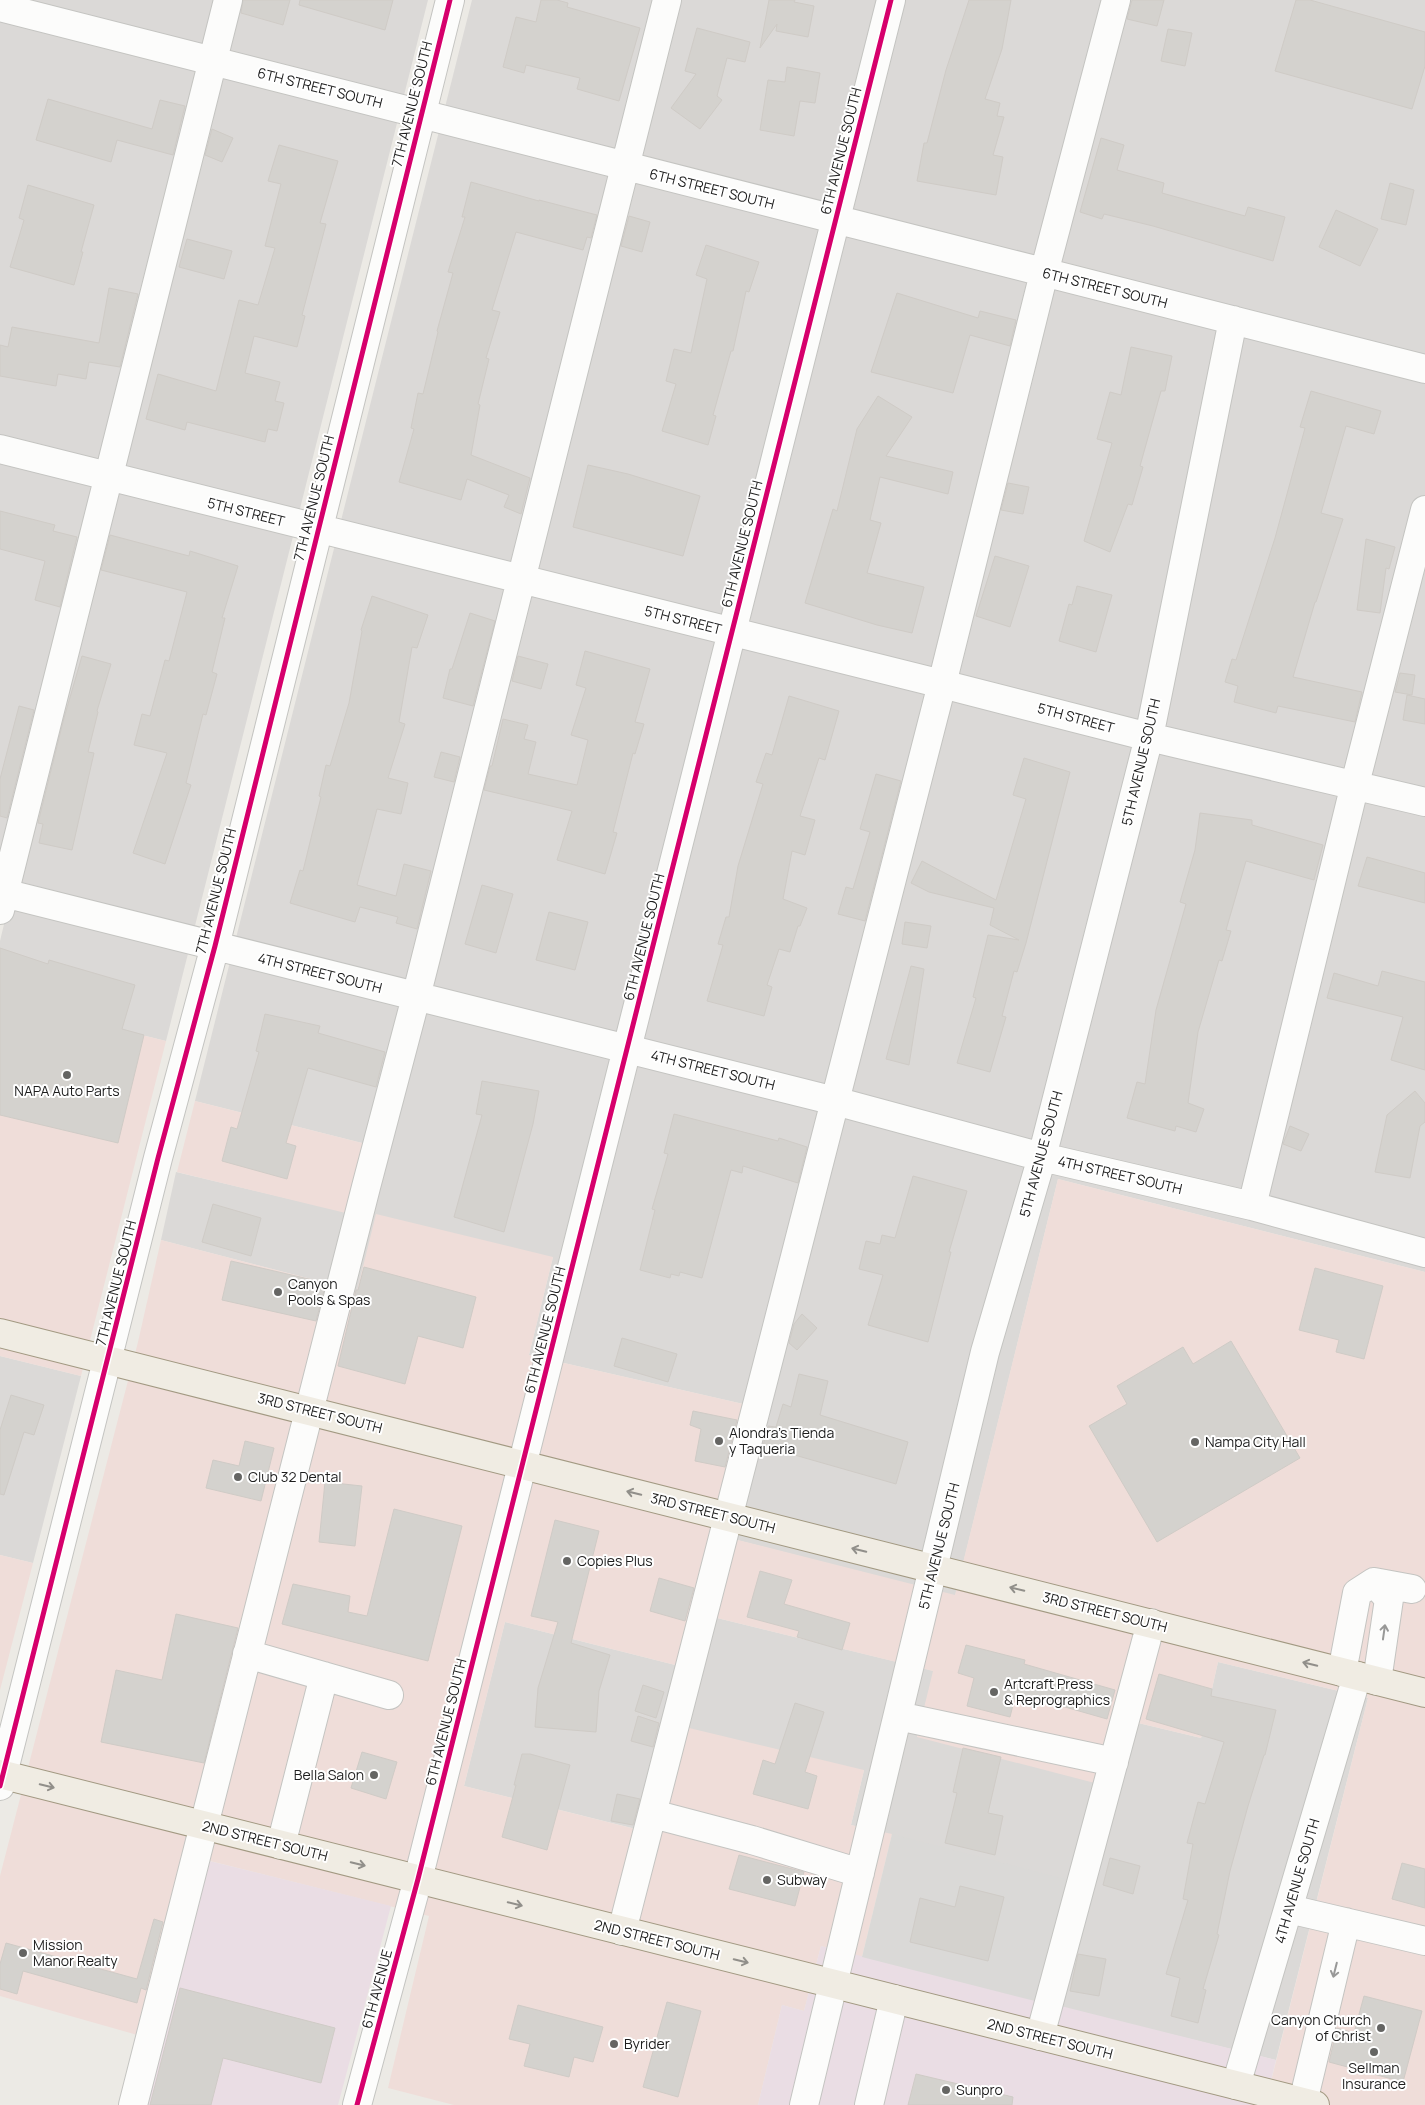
<svg xmlns="http://www.w3.org/2000/svg" width="1425" height="2105" font-family="Manrope,sans-serif">
	<style>
		.residential { fill: #dbd9d7 }
		.commercial { fill: #efddd9 }
		.industrial { fill: #eadde4 }
		.religious { fill: #dad9d7 }
		.building { fill: #d4d2ce; stroke: #cfcbc6 }
		.lines { fill: none; stroke-linecap: round; stroke-linejoin: round }
		.minor-casing { stroke: #c4c4c1; stroke-width: 30 }
		.major-casing { stroke: #a29982; stroke-width: 30 }
		.minor { stroke: #fcfcfb; stroke-width: 28 }
		.major { stroke: #f0ece3; stroke-width: 28 }
		.cycleway-casing { stroke: #fff; stroke-width: 8 }
		.cycleway { stroke: #d6006c; stroke-width: 5 }
		.oneway { stroke: #918f8a }
		.oneway2 { stroke: #989897 }
		.poi-dot { fill: #656563; stroke: #fff; stroke-width: 2 }
		.labels { text-anchor: middle; stroke-width: 4; stroke-linejoin: round; paint-order: stroke }
		.street-label { font-size: 14px; fill: #1d1d1d; stroke: #fff }
		.poi-label { font-size: 14px; fill: #1d1d1d; stroke: #fff; text-anchor: start }
	</style>
	<rect width="100%" height="100%" fill="#eceae5"/>
	<path class="residential" d="M0,0h428l-262,1041 -166,-41v-59l6,-25 -6,-2z
		M472,0h953v1272l-367,-93 -103,417 -222,-57 32,-130 -236,-54 24,-98 -196,34 -196,-51 15,-68 182,43 16,-69 -179,-45z
		M0,1356l81,20 -48,187 -33,-8z
		M713,1617l221,54 -17,66 217,-15 67,16 17,-76 150,36 -92,362 -233,-57 30,-121 -222,-57 13,-55 -204,65 -196,-49 41,-164 194,49z"/>
	<path class="commercial" d="M0,1000l166,41 -85,335 -81,-20z
		M195,1101l179,45 -16,70 -181,-44z
		M1058,1179l367,93v833h-160l103,-407 -150,-36 -17,76 -67,-16 -16,67 -201,-52 16,-66 -220,-54 -14,54 -194,-49 -41,164 195,49 26,-108 179,43 -13,55 41,9 -30,123 -41,-11 -17,65 -22,-6 -24,100h-304l-66,-17 41,-172 -235,-59 -46,181 -148,-42v-120l138,-534 23,-102 196,51 19,-77 177,43 -24,98 236,54 -31,130 221,56z
		M0,1555l33,8 -33,127z"/>
	<path class="industrial" d="M193,1857l198,49 -53,199h-207z
		M821,1946l455,114 -11,45h-507l24,-100 22,6z"/>
	<path class="religious" d="M892,1834l181,47 -30,122 -181,-46z"/>
	<path class="building" d="M243,0h47l-7,25 -42,-12z
		M300,0h93l-8,30 -86,-25z
		M541,0h16l11,3 -1,4 73,21 -21,73 -42,-12 3,-11 -54,-13 -2,8 -21,-6 13,-50 20,5z
		M769,0h26l-1,2 20,4 -6,31 -32,-6 1,-7 -17,24z
		M969,0h42l-9,49 -17,50 15,4 -3,13 7,1 -11,38 10,2 -7,38 -79,-14 7,-38h3l19,-73z
		M1132,0h32l-7,26 -30,-7z
		M1296,0h14l115,32v34l-13,43 -137,-38z
		M697,28l53,14 -5,20 -18,-4 -10,38 5,4 -22,29 -29,-21 25,-34 -11,-3z
		M1168,29l24,4 -7,33 -24,-5z
		M787,67l33,6 -5,30 -15,-2 -6,35 -34,-6 8,-50 17,2z
		M48,99l104,30 8,-29 25,6 -12,49 -56,-15 -6,22 -75,-22z
		M212,129l21,9 -11,24 -17,-7z
		M1101,138l23,7 -7,25 47,13 -2,10 83,23 3,-9 37,10 -12,44 -120,-35 -49,-12 -2,5 -22,-7z
		M279,145l59,16 -18,62 6,1 -24,91 3,1 -8,31 -43,-11 -9,37 35,9 -5,19 9,2 -7,28 -9,-2 -3,13 -78,-20 -2,8 -39,-11 12,-45 58,17 23,-91 19,5 17,-57 -10,-2 16,-62 -13,-3z
		M471,182l68,19v-1l58,15 -6,23 -4,-1 -4,13 -67,-18 -24,78 8,2 -14,46 3,1 -11,45 2,1 -9,50 59,23 -9,36 -17,-7 5,-12 -42,-16 -6,21 -62,-18 15,-53 -3,-1 7,-35 5,1 15,-62 -1,-1 16,-58 -5,-1 17,-55h-3z
		M1390,183l24,7 -8,35 -25,-6z
		M28,185l66,20 -13,47h2l-9,33 -64,-18 14,-47 -5,-2z
		M1336,210l42,19 -18,37 -41,-19z
		M629,216l21,6 -8,30 -21,-6z
		M187,239l45,12 -8,28 -45,-12z
		M706,245l53,17 -10,30 -3,-1 -13,60h-2l-18,64 3,1 -8,29 -46,-14 14,-47 -10,-3 8,-32 17,4 16,-74 -11,-4z
		M109,288l29,6 -18,73 -31,-5 -3,17 -28,-5 -2,12 -56,-10v-31l8,2 4,-20 87,16z
		M897,293l81,25 2,-7 36,9 -6,26 -40,-11 -17,58 -82,-21z
		M1131,347l41,9 -7,35h-4l-21,75 3,1 -11,38 -4,-1 -18,48 -26,-11 28,-98 -15,-4 13,-47 11,3z
		M1311,391l70,20 -7,23 -28,-8 -25,87 22,6 -27,83h-1l-22,75 69,15 -7,30 -77,-16 -2,7 -42,-11 4,-16 -13,-4 7,-23 4,1 39,-122 30,-110 -5,-1z
		M878,396l34,21 -26,39 67,16 -5,22 -68,-17 -10,43 11,3 -14,50 57,14 -12,46 -35,-8 -72,-22 28,-94 4,2 20,-82z
		M588,465l40,9 72,22 -17,60 -110,-29z
		M1008,483l21,4 -6,27 -22,-4z
		M0,511l55,14 -2,6 24,6 -17,70 -25,-7 10,-39 -45,-12z
		M110,535l79,21 1,-5 48,15 -16,52h3l-13,54 5,2 -11,41 -3,-1 -17,69 5,2 -26,79 -32,-11 34,-100 -33,-8 8,-31 8,2 15,-56 4,1 18,-69 -86,-22z
		M1366,539l29,8 -6,22 -3,-1 -6,45 -23,-3z
		M995,556l34,10 -19,61 -34,-11z
		M1077,586l35,9 -16,57 -37,-11 10,-37 3,1z
		M372,596l56,19 -11,33 -5,-1 -13,75 6,2 -17,54 20,5 -7,31 -24,-5 -20,76 39,11 8,-32 27,7 -14,58 -21,-6 2,-6 -38,-10 -5,15 -65,-19 10,-33 3,1 18,-74 -2,-1 7,-31 4,1 19,-63 13,-72 -1,-1z
		M470,613l25,8 -22,85 -30,-8 7,-29h2z
		M585,651l65,18 -15,53 9,2 -9,30 -2,-1 -20,79 4,1 -12,41 -48,-14 15,-49 -88,-21 6,-24h2l11,-47 25,6 -4,14 12,3 -8,32 49,11 11,-45 -17,-5 15,-47 -10,-3z
		M82,656l29,8 -14,47 1,1 -10,40 6,1 -22,97 -33,-7 4,-19 -5,-1 26,-105z
		M518,656l30,8 -7,25 -29,-8z
		M1400,673l15,2 -3,20 -17,-3z
		M1407,695l18,4v25l-22,-4z
		M789,696l50,15 -14,49 -6,-2 -19,58 15,4 -10,35 -13,-4 -9,48 24,9 -7,18h-2l-8,26 -11,-3 -12,36 5,2 -8,29 -57,-15 16,-56 -5,-1 8,-27h3l9,-51 25,-82 -7,-2 10,-29 6,2z
		M19,706l15,4 -27,108 -7,-2v-37z
		M441,752l19,5 -6,25 -20,-5z
		M1024,758l46,14 -44,171 -9,29 -3,-1 -12,45 4,1 -16,55 -33,-9 19,-65 -3,-1 15,-62 31,5 -29,-15 4,-17 -65,-16 -18,-9 11,-22 74,39 30,-101 -13,-4z
		M876,774l25,7 -36,140 -27,-7 8,-27 7,2 17,-57 -10,-3z
		M1200,813l52,7v5l71,20 -9,35 -68,-19 -20,69 5,1 -9,30 -3,-1 -21,72 -10,71 16,6 -8,23 -20,-6 -1,5 -48,-13 10,-36 8,2 11,-74 30,-106 -6,-2 15,-52z
		M1367,857l58,16v30l-67,-17z
		M482,885l31,9 -17,59 -31,-9z
		M549,912l39,10 -13,48 -39,-10z
		M905,922l26,4 -4,22 -25,-4z
		M0,948l48,16 1,-4 86,25 -13,44 22,6 -26,108 -118,-28z
		M911,966l13,3 -15,96 -23,-6z
		M1382,971l43,11v88l-34,-10 12,-43 -76,-19 7,-25 44,13z
		M265,1014l55,12 -2,7 67,19 -9,35 -68,-19 -22,75 10,3 -9,33 -65,-18 9,-34 6,2 22,-77 -3,-1z
		M482,1081l57,10 -6,33 -29,108 -50,-15 28,-102 -6,-1z
		M1415,1091l10,12v19l-5,4 -10,52 -35,-6 12,-57z
		M674,1114l104,27 1,-3 28,9 -9,36 -55,-17 -1,7 -11,-3 -29,108 -22,-6 -1,4 -8,-2 -1,4 -30,-8 15,-60 -3,-1 16,-55 -4,-1z
		M1290,1126l19,8 -8,17 -18,-7z
		M913,1176l54,15 -18,61h2l-23,90 -60,-17 15,-50 -24,-6 7,-28 14,3 2,-9 13,3z
		M213,1204l48,14 -10,38 -49,-14z
		M231,1261l95,22 -10,38 -94,-21z
		M364,1267l112,30 -13,51 -45,-12 -13,48 -67,-18 18,-76h2z
		M1315,1268l68,18 -19,73 -28,-7 3,-12 -40,-10z
		M802,1314l15,14 -20,22 -8,-7 5,-19z
		M622,1338l55,16 -9,28 -54,-16z
		M1231,1341l69,117 -143,84 -68,-116 38,-22 -10,-18 66,-39 10,17z
		M799,1374l29,7 -8,34 88,27 -12,42 -133,-38 5,-20 8,1 7,-23 8,3z
		M11,1395l33,10 -10,30 -10,-3 -20,63 -4,-1v-64z
		M693,1411l44,9 -12,47 -30,-6 6,-32 -11,-4z
		M245,1441l29,7 -13,53 -55,-13 7,-28 26,6z
		M325,1482l37,4 -7,60 -36,-4z
		M394,1509l68,17 -34,135 -146,-37 11,-40 57,12 -2,16 19,4z
		M555,1520l44,11 -28,112 39,12 -11,36 -3,41 -61,-5 3,-39 20,-66 -27,-6z
		M760,1571l32,9 -8,24 66,19 -8,27 -45,-13 2,-6 -52,-14z
		M659,1578l35,10 -9,33 -35,-10z
		M176,1614l62,14 -34,135 -103,-21 15,-72 46,10z
		M966,1645l59,15 -1,4 91,26 -8,29 -91,-26 -6,24 -43,-11 7,-28 -16,-5z
		M1159,1674l53,15 -1,7 65,14 -11,45h-1l-16,51 -18,65 -13,63 2,1 -16,54 3,1 -8,33 -27,-7 9,-38 -14,-4 22,-74 -5,-1 10,-55 -6,-1 11,-41 7,2 19,-62 -78,-23z
		M643,1685l21,7 -8,26 -21,-7z
		M795,1703l29,9 -19,60 12,4 -9,33 -55,-15 10,-34 12,4z
		M638,1716l21,7 -6,24 -22,-6z
		M963,1748l38,9 -13,56 15,3 -8,39 -50,-12 12,-50 -4,-1z
		M362,1752l35,10 -11,37 -35,-11z
		M522,1754h8l40,11 -23,85 -45,-13 14,-52h-2z
		M617,1794l23,5 -7,26 -22,-4z
		M739,1855l65,17 -9,34 -66,-17z
		M1110,1858l30,8 -7,28 -30,-9z
		M1402,1863l23,6v39l-33,-9z
		M960,1886l44,11 -16,64 -78,-19 10,-44 35,9z
		M154,1919l9,3 -17,68 -5,-2 -4,15 -114,-32 -6,23 -17,-5v-25l6,-21 131,36z
		M1078,1954l28,5 -7,37 -29,-5z
		M180,1988l155,40 -14,55 -98,-25 -12,47h-61z
		M1364,1996l58,15 -19,71 -74,-20 8,-34 17,5z
		M667,2002l34,9 -23,86 -35,-10z
		M518,2005l85,22 -10,35 -19,-5 -5,20 -45,-11 6,-22 -21,-5z
		M916,2074l97,23 -1,8h-104z"/>
	<g class="lines">
		<defs>
			<path id="minor" d="M0,7l1425,362
				M0,449l942,235 207,53 276,65
				M0,892l835,209 207,56 210,49 173,47
				M0,910l228,-910
				M1252,1206l103,-422 70,-274
				M1374,1582l38,7
				M247,1654l142,41
				M1342,1672l15,-79 17,-11 15,17 -12,82
				M898,1716l216,46
				M0,1786l158,-628 57,-212 235,-946
				M653,1814l99,26 108,33
				M281,1845l43,-169
				M1289,1909l136,32
				M622,1931l320,-1247 102,-411 72,-273
				M1040,2036l111,-413
				M1236,2085l121,-409
				M1303,2102l43,-180
				M133,2105l233,-918 50,-190 251,-997
				M357,2105l61,-226 473,-1879
				M804,2105l181,-753 57,-195 107,-420 84,-417
				M869,2105l25,-106"/>
			<path id="major" d="M0,1333l1425,360
				M0,1774l1315,331"/>
		</defs>
		<use href="#minor" class="minor-casing"/>
		<use href="#major" class="major-casing"/>
		<use href="#minor" class="minor"/>
		<use href="#major" class="major"/>
		<defs>
			<path id="cycleway" d="M0,1786l158,-628 57,-212 235,-946
				M357,2105l61,-226 473,-1879"/>
		</defs>
		<use href="#cycleway" class="cycleway-casing"/>
		<use href="#cycleway" class="cycleway"/>
	</g>
	<defs><path id="oneway-shaft" d="M-6 0H5M1.5-3L5.5 0L1.5 3" fill="none" stroke-width="1.6" stroke-linecap="round" stroke-linejoin="round" transform="scale(1.25)"/></defs>
	<g class="oneway">
		<use href="#oneway-shaft" transform="translate(634 1493) rotate(-166)"/>
		<use href="#oneway-shaft" transform="translate(859 1550) rotate(-166)"/>
		<use href="#oneway-shaft" transform="translate(1017 1589) rotate(-166)"/>
		<use href="#oneway-shaft" transform="translate(1310 1664) rotate(-166)"/>
		<use href="#oneway-shaft" transform="translate(47 1786) rotate(14)"/>
		<use href="#oneway-shaft" transform="translate(358 1864) rotate(14)"/>
		<use href="#oneway-shaft" transform="translate(515 1904) rotate(14)"/>
		<use href="#oneway-shaft" transform="translate(741 1961) rotate(14)"/>
	</g>
	<g class="oneway2">
		<use href="#oneway-shaft" transform="translate(1384 1632) rotate(-82)"/>
		<use href="#oneway-shaft" transform="translate(1335 1970) rotate(104)"/>
	</g>
	<g class="poi-dot">
		<circle cx="67" cy="1075" r="5"/>
		<circle cx="278" cy="1292" r="5"/>
		<circle cx="719" cy="1441" r="5"/>
		<circle cx="1195" cy="1442" r="5"/>
		<circle cx="238" cy="1477" r="5"/>
		<circle cx="567" cy="1561" r="5"/>
		<circle cx="994" cy="1692" r="5"/>
		<circle cx="374" cy="1775" r="5"/>
		<circle cx="767" cy="1880" r="5"/>
		<circle cx="23" cy="1953" r="5"/>
		<circle cx="1381" cy="2028" r="5"/>
		<circle cx="614" cy="2044" r="5"/>
		<circle cx="1374" cy="2052" r="5"/>
		<circle cx="946" cy="2090" r="5"/>
	</g>
	<g class="labels">
		<g class="street-label">
			<text transform="translate(320 88) rotate(14)" y="5">6TH STREET SOUTH</text>
			<text transform="translate(412 104) rotate(-76)" y="5">7TH AVENUE SOUTH</text>
			<text transform="translate(841 151) rotate(-76)" y="5">6TH AVENUE SOUTH</text>
			<text transform="translate(712 189) rotate(14)" y="5">6TH STREET SOUTH</text>
			<text transform="translate(1105 288) rotate(14)" y="5">6TH STREET SOUTH</text>
			<text transform="translate(314 498) rotate(-76)" y="5">7TH AVENUE SOUTH</text>
			<text transform="translate(246 512) rotate(14)" y="5">5TH STREET</text>
			<text transform="translate(742 544) rotate(-76)" y="5">6TH AVENUE SOUTH</text>
			<text transform="translate(683 620) rotate(14)" y="5">5TH STREET</text>
			<text transform="translate(1076 718) rotate(15)" y="5">5TH STREET</text>
			<text transform="translate(1141 762) rotate(-77)" y="5">5TH AVENUE SOUTH</text>
			<text transform="translate(216 891) rotate(-76)" y="5">7TH AVENUE SOUTH</text>
			<text transform="translate(644 937) rotate(-76)" y="5">6TH AVENUE SOUTH</text>
			<text transform="translate(320 973) rotate(14)" y="5">4TH STREET SOUTH</text>
			<text transform="translate(713 1070) rotate(14)" y="5">4TH STREET SOUTH</text>
			<text transform="translate(1041 1154) rotate(-75)" y="5">5TH AVENUE SOUTH</text>
			<text transform="translate(1120 1175) rotate(13)" y="5">4TH STREET SOUTH</text>
			<text transform="translate(116 1283) rotate(-76)" y="5">7TH AVENUE SOUTH</text>
			<text transform="translate(545 1330) rotate(-76)" y="5">6TH AVENUE SOUTH</text>
			<text transform="translate(320 1413) rotate(14)" y="5">3RD STREET SOUTH</text>
			<text transform="translate(713 1513) rotate(14)" y="5">3RD STREET SOUTH</text>
			<text transform="translate(939 1546) rotate(-76)" y="5">5TH AVENUE SOUTH</text>
			<text transform="translate(1105 1612) rotate(14)" y="5">3RD STREET SOUTH</text>
			<text transform="translate(446 1722) rotate(-76)" y="5">6TH AVENUE SOUTH</text>
			<text transform="translate(265 1841) rotate(14)" y="5">2ND STREET SOUTH</text>
			<text transform="translate(1297 1881) rotate(-74)" y="5">4TH AVENUE SOUTH</text>
			<text transform="translate(657 1940) rotate(14)" y="5">2ND STREET SOUTH</text>
			<text transform="translate(377 1989) rotate(-75)" y="5">6TH AVENUE</text>
			<text transform="translate(1050 2039) rotate(14)" y="5">2ND STREET SOUTH</text>
		</g>
		<g class="poi-label">
			<text x="67" y="1096" text-anchor="middle">NAPA Auto Parts</text>
			<text x="288" y="1289">Canyon<tspan x="288" dy="16">Pools &amp; Spas</tspan></text>
			<text x="729" y="1438">Alondra's Tienda<tspan x="729" dy="16">y Taqueria</tspan></text>
			<text x="1205" y="1447">Nampa City Hall</text>
			<text x="248" y="1482">Club 32 Dental</text>
			<text x="577" y="1566">Copies Plus</text>
			<text x="1004" y="1689">Artcraft Press<tspan x="1004" dy="16">&amp; Reprographics</tspan></text>
			<text x="364" y="1780" text-anchor="end">Bella Salon</text>
			<text x="777" y="1885">Subway</text>
			<text x="33" y="1950">Mission<tspan x="33" dy="16">Manor Realty</tspan></text>
			<text x="1371" y="2025" text-anchor="end">Canyon Church<tspan x="1371" dy="16">of Christ</tspan></text>
			<text x="624" y="2049">Byrider</text>
			<text x="1374" y="2073" text-anchor="middle">Sellman<tspan x="1374" dy="16">Insurance</tspan></text>
			<text x="956" y="2095">Sunpro</text>
		</g>
	</g>
</svg>
